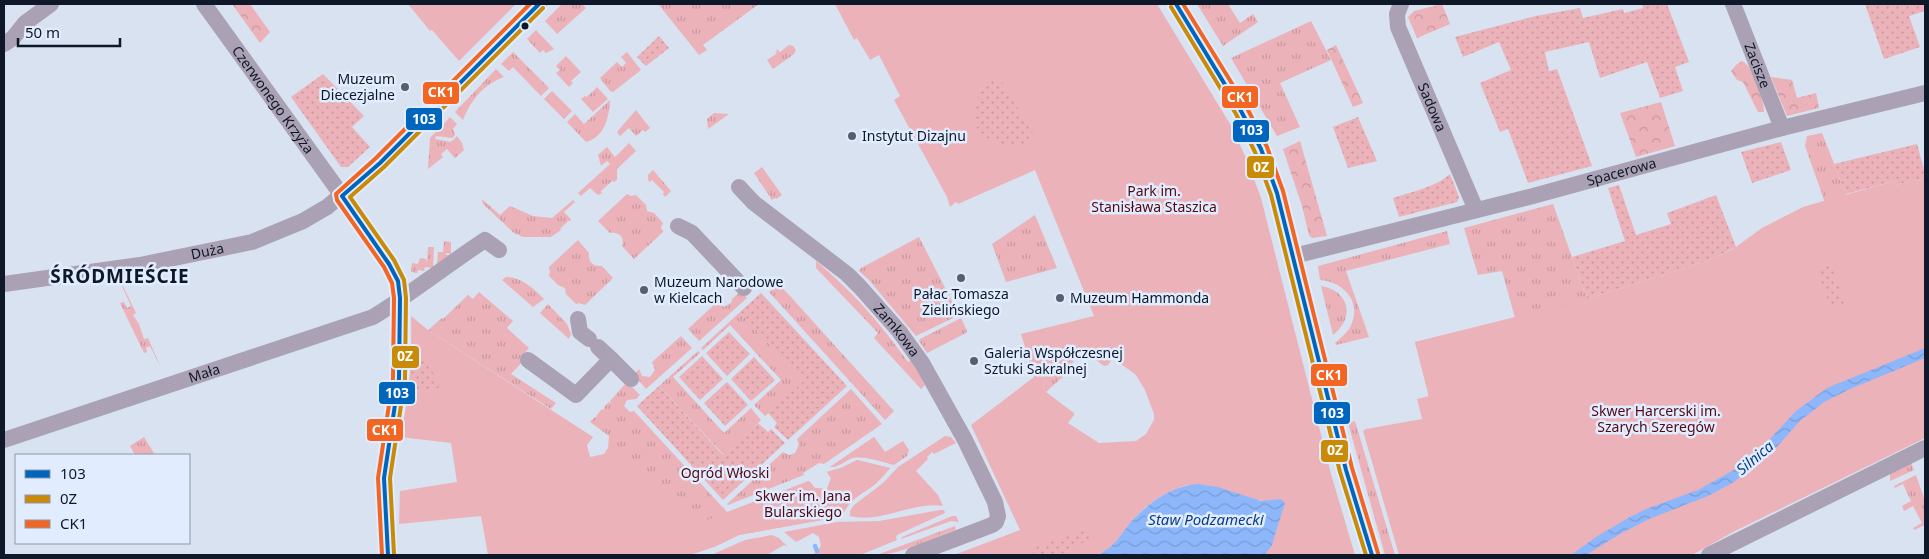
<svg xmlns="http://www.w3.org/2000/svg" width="1929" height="559" font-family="'Noto Sans',sans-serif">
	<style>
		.grass { fill: url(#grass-tufts) }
		.forest { fill: url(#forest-crowns) }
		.park { fill: #ebb2b9; fill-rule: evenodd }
		.garden { fill: url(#garden-dots) }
		.water { fill: url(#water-waves) }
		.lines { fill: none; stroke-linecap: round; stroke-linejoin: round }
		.stream { stroke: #8db7fa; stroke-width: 4.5 }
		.minor { stroke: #aaa1b4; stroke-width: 16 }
		.bus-1-casing { stroke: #e1edfe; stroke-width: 8 }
		.bus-2-casing { stroke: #e1edfe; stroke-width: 8 }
		.bus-3-casing { stroke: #e1edfe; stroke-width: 8 }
		.bus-1 { stroke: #0065bd; stroke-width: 4 }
		.bus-2 { stroke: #c98a08; stroke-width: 4 }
		.bus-3 { stroke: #f26522; stroke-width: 4 }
		.bus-dot { fill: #0f1828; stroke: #e1edfe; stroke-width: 2 }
		.poi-dot { fill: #565f6e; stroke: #e1edfe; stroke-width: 2 }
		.labels { text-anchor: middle; stroke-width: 5; stroke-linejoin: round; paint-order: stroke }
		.street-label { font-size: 14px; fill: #0f1828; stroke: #e1edfe }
		.poi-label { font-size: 14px; fill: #0f1828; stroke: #e1edfe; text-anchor: start }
		.park-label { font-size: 14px; fill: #530814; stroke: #e1edfe }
		.water-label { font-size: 15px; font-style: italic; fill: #093d8a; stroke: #e1edfe }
		.district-label { font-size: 19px; font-weight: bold; letter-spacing: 1px; fill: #0f1828; stroke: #e1edfe }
		.line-badge { stroke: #e1edfe; stroke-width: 2 }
		.badge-label { font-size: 14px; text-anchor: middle; font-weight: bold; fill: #fff }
	</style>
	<defs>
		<pattern id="grass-tufts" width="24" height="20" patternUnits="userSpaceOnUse" patternTransform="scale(1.25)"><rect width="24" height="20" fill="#ebb2b9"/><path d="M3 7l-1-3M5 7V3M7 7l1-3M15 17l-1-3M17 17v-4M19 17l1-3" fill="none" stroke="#c8989f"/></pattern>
		<pattern id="forest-crowns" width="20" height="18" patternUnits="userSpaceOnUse" patternTransform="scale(1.25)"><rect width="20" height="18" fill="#ebb2b9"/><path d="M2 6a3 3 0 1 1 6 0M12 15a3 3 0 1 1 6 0" fill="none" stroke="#c8989f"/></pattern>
		<pattern id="garden-dots" width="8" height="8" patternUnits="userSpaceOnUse" patternTransform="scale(1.25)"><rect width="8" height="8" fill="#ebb2b9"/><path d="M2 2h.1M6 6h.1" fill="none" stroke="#c8989f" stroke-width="1.8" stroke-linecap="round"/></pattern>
		<pattern id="water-waves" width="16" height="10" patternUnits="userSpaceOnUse" patternTransform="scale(1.25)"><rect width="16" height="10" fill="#8db7fa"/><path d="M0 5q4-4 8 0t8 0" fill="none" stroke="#789dd6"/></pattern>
	</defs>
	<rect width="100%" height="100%" fill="#d9e2f0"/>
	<path class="grass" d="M562,4h20l4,4 -29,26 -12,-13z
		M658,4h101l-56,41 4,5 -8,5z
		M1197,4h31l12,19 13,-9 5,8 -35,24z
		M1311,21l20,39 -51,23 20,44 -23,9 -46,-78z
		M536,30l18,19 -8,4 -3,-3 -3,3 -13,-14z
		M789,45l4,1 3,4 -2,4 -21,15 -6,-9 9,-6 1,-5 3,3z
		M513,52l36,36 -8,8 -28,-29 -4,4 -8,-7z
		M627,52l14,18 -28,22 -3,-1 -10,-13 17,-16 5,5 4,-4 -5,-6z
		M566,56l15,16 -10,9 2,2 -4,4 -13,-14 4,-3 -4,-4z
		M496,69l8,8c-21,8 -33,23 -41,43l-8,-8z
		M597,87l11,12 -15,13 -12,-13 4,-3 2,1z
		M552,91l20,20 -8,8 -20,-20z
		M610,100c-1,17 -5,37 -24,42l-19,-20 8,-8 9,10z
		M636,110l14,18 -5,4 -2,-2 -7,6 -7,-8 -9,8 -3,-4z
		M714,113l15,1 -21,15 -1,-10z
		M450,117l7,7 -4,5 2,6 -3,3 -16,-2 -1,3 16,3 6,-6 5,7 2,7 -9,8 -8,-9 -6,5 2,3 -15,12 2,-31z
		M1822,133l24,61 -11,37 -30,-85 2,-10z
		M629,143l7,8 -19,18v11l-3,2 -2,-1 -11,10 1,2 -4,2 -8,-7 -9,8 -3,-3 32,-29 -3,-3 -6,5 -3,-11 9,-8 8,10z
		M762,167l20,28 -6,4 -1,-1 -3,2 -18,-27z
		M653,170l18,21 -6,6 -2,-3 1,-2 -12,-12 -2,2 -2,-2v-5z
		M627,194l4,2 5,-1 10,10 1,6 7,2 9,10 -2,4 2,5 -29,27 -12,-13c3,-9 -3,-14 -12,-13l-12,-12z
		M482,199l18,16 10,-9 23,10 19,2 21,-18 2,2 -11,10 6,6 1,3h-3l-8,8 1,1 -10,7h-28l-9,-4 -31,-29z
		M1553,204l34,95 -158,98 -14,-55 100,-24 -13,-47 -24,4 -14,-47z
		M1035,215l22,53 -51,14 -14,-38z
		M1447,231l3,13 -104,27 23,66 -33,8 -1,-2c5,-4 10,-9 14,-14 15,-25 -4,-47 -29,-49l-2,-14z
		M919,237l38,74 -4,7 -37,18 -47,-56 -10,-9 2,-3z
		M578,240l11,13c-1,8 3,14 13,13l11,12 -28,27 -6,-2 -3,1 -10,-10 -1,-6 -7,-3 -9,-9 1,-4 -1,-5z
		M444,241l7,1v12l-5,-1v2h4l-13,9 1,-12h5z
		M428,247h6l-1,21 -8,-1 -1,4 -6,-1 -1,3 -6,-1 1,-9 6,1 2,-6 6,1 1,3z
		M816,261c37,31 64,62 92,101l4,-2 13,25 -4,4 -47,-51 4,-5 -62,-65z
		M506,277c15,0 28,12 38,22l-11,8 -31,-27z
		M121,284h1l14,29 -3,2 6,9 5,15 4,-1 13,30 -11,-22 -4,2 1,4 -3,1 -24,-50 4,-1 3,6 4,-2z
		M780,285l114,126 -9,9 -116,-128z
		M1321,286c29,5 34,32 12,49z
		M741,291l6,7 -48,43 -11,-12 29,-27 7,5 7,-4 1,-4z
		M479,292l34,29 -6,7 22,20 -7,8 3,3 -14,15 45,29 -5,6 -123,-79 14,-12 1,1 25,-24 5,4z
		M548,304l19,20 4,10 -2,5 -29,-26z
		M740,312l64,70 -39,34 -11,-11 27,-25 -51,-55 -27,25 -2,-2z
		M961,318l6,13 -1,2 -39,20 -8,-12 1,-2z
		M681,336l11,12 -46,41 -12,-14 5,-6 3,7 8,1 5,-7 -3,-8z
		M1073,343l8,5 -14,25 -21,19 -3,-6 4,-11 8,1 10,-26z
		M698,351l2,2 -27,24 51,56 27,-25 10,12 -37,35 -65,-69z
		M627,382l13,13 -4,4 -9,1 -3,6 6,6 4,-1 93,101 82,-31 6,7 12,1 4,-11 -4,-6 14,-4 16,-8 33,8c-5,6 -10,12 -16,17 -12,9 -26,15 -31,30h-4v2l-100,18 -25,12 -106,-99 1,-12 -19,-14 5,-5 2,1 -1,-2 6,-7 2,1v-3l5,-5 2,2 -1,-3z
		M851,389l31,35 -58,40 -5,-1 -16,10 1,2 -76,30 -1,-1 56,-52 6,3 6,-2 4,-8 -2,-6z
		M1355,421l40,134h-10l-37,-132z
		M144,437l11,18h-20l-5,-9z
		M874,437l11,15 18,-11 6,9 -2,6 -13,9c-9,-3 -34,-10 -42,-7 -8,3 -13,9 -22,9z
		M1910,460l4,10 -24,11v-9z
		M1916,475l9,26v24l-11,5 -1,-2 9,-5 -9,-17 -9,5 -2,-5 9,-5 -8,-17 -8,4 -1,-2z
		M955,526l1,4c-15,5 -65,28 -77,24z"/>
	<path class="forest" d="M232,4h18l20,28 -10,11z
		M1442,4l8,20 -33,14 -9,-21 6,-6z
		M1336,45l27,58 -10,4 -26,-57z
		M1742,61c12,5 22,39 22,51h-6l-15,-30 -6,-2 -6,-9 5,-6z
		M1771,77l21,3 5,18 19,-5 3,15 -32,8z
		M1661,102l14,44 -39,11 -16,-44z
		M1300,141l27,95 -15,2 -3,-3 -7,-29 -19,-57z"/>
	<path class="park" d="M408,4h108l-57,57 -27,-31 -2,1z
		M835,4h322l73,120 17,36 14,38 70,276 24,81h-90c11,-17 16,-35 16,-56 -32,10 -62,-22 -97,-13 -22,7 -43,22 -56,40 -11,14 -14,21 -30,29h-144l66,-25 -49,-105 63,-48 -13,-43 73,-18 -59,-146 -77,34v-1l-2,-1 -6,5 -3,-10 -53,-97 6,-4 -21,-41 -9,5 -13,-22 -3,2zM1073,343l31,23 4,-1 5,-7 23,17 9,15 9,24v6l-8,14 -10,7 -37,2 -31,-20 6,-8v-2l-28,-21 -3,-6 4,-10c17,4 26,-12 18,-26z
		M1925,180v258l-190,93 -43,24h-293l-36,-124 3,-2 56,-10 -5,-20 12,-3 -14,-54 172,-43 123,-39 23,-11 29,-21 41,-21 91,-26 2,4 15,-4z
		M411,316l17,14 165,107 -6,8 3,12 14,-3 4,-6 89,76 112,-43 6,7 12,1 4,-11 -4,-6 14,-4 16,-8 33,8c-5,6 -10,12 -16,17 -12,9 -26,15 -31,30h-4v2l-100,18 -25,12 -24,8 -44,-1 -17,1h-141l-7,-39 -82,8 1,-33 57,-9 -6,-39 -51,-6c10,-40 12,-80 11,-121z
		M945,436l6,1 5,6 -22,11 -2,-2 -5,5 1,2 -12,12 22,24 5,11c-31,-5 -62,18 -93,10v-5l4,-6 29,-22 15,-16z
		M874,437l20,28c-9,-3 -34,-10 -42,-7 -8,4 -13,9 -22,9z
		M940,510h4l1,3 -48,22 -1,2 1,3 -37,15h-47l8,-9 -2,-9 -6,-4 -17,9 -12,-10 53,-10 42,-1z
		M952,516h4l3,6 -8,-1 -50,18 1,-2z
		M772,535l7,3 9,9 -4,-2 -17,10h-56l34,-15z"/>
	<path class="garden" d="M1642,4h25l22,58 -14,5 8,24 -23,7 -13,-36 -47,16 -11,-36 -44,10 4,19 8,-2 35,97 -64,17 -20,-54 -8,3 -20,-49 31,-13 -12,-28 -36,15 -8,-20 81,-21 44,-8 3,10 40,-9 1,4 19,-5z
		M1865,4h60v7l-16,5 11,31 -36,12z
		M659,36l10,12 -23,18 -9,-9z
		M323,74l41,42 -12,11 18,20 -22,20h-7l-50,-70z
		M991,76l5,2 8,6 29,50v6l-2,3c-33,8 -71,-9 -52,-47 4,-8 5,-15 12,-20z
		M1358,117l19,44 -29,7 -15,-41z
		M1781,142l10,28 -39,13 -11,-31z
		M1917,144l8,29v7l-14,1 -15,4 -2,-4 -48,13 -12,-30z
		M1450,174l9,23 -2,5 -58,15 -6,-19c18,-6 43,-11 57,-24z
		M1619,185l17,50 35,-11 -4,-11 49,-18 20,52 -26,13 -123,39 -15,-42 53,-16 -17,-53z
		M1831,264l14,39 -14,5 -15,-38z
		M761,293l86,93 -59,54 -14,-13 3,-4 -9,-10 35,-31 -63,-70z
		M729,332l21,22 -23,22 -21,-23z
		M417,349l3,3 23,37 -10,-2 -23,8 3,-43 1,-2z
		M702,356l21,23 -23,21 -21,-23z
		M754,357l21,23 -24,21 -20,-22z
		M727,382l21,23 -23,21 -21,-23z
		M659,386l64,69 35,-32 10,9 3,-3 14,14 -62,57 -86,-94z
		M1083,531l11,4 -20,14 -12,5 -29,1v-6l5,-3z"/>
	<path class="water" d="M1925,348v10l-75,31 -26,13 -24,19 -26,29 -40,32 -26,14 -59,23 -29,15 -34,21h-15l25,-18 32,-19 18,-9 52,-19 41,-23 28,-25 29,-31 31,-23z
		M1199,484l19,3 43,14 20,-2 4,4 -13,42 -7,10h-167c18,-10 20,-17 32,-32 18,-20 42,-38 69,-39z"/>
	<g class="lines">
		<path class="stream" d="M815,546l2,5"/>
		<g class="minor">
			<path id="s1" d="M204,4l129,179 56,81 9,17 2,17 -1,80 -4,34 -11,66 1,43 3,34"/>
			<path d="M1176,4l65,107 20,38 16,44 69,277 26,85"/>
			<path id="s2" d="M1401,4l-4,10 1,13 78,183"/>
			<path id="s3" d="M1733,4l49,124"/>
			<path d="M4,44l9,-6 12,-15 26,-19"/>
			<path id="s4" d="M739,187l15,16 93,71 13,13 39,44 23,32 43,77 30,62 3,14 -2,6 -4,3 -79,30"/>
			<path d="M678,226l14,7 52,55"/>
			<path id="s5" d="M1294,256l239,-60 249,-68 143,-35"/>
			<path id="s6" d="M4,284l136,-19 112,-23 51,-21 24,-14 53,-44 159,-159"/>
			<path d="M578,319l2,13 9,7"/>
			<path d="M611,359l20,20"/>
			<path d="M528,360l48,35 35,-36 -13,-12"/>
			<path id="s7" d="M4,440l369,-123c39,-24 74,-52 112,-77l14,10"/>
			<path d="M1709,555l216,-107"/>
		</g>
		<defs>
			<path id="bus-1" d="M1176,4l65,107 20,38 16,44 69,277 26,85
				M388,555l-4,-77 15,-100 1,-80 -2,-17 -9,-17 -47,-68 38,-33 159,-159"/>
			<path id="bus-2" d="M1171,7l65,107 19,38 16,43 69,277 26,83
				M394,554l-4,-76 15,-99 1,-81 -2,-18 -10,-20 -44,-63 34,-30 159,-159"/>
			<path id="bus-3" d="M1183,4l64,104 20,39 16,44 69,277 26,85
				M382,555l-4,-77 15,-100 1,-80 -2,-15 -8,-16 -47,-67 -1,-6 40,-36 154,-154"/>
		</defs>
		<use href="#bus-1" class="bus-1-casing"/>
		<use href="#bus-2" class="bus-2-casing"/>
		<use href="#bus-3" class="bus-3-casing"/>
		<use href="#bus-1" class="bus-1"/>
		<use href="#bus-2" class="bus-2"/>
		<use href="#bus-3" class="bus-3"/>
	</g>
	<circle class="bus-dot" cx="525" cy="26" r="4.5"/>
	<g class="poi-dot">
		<circle cx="405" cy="87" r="5"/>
		<circle cx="852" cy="136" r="5"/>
		<circle cx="961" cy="278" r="5"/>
		<circle cx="644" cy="290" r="5"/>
		<circle cx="1060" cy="298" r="5"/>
		<circle cx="974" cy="361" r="5"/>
	</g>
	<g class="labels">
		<g class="street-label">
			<text dy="5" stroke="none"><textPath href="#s3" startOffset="66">Zacisze</textPath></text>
			<text dy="5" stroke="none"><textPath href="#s1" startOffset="118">Czerwonego Krzyża</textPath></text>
			<text dy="5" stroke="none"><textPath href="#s2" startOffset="111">Sadowa</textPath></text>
			<text dy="5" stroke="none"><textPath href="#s5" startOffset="338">Spacerowa</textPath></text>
			<text dy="5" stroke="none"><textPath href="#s6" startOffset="206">Duża</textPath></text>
			<text dy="5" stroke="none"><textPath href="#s4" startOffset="214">Zamkowa</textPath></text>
			<text dy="5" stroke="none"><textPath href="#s7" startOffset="211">Mała</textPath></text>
		</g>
		<g class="poi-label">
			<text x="395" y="84" text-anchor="end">Muzeum<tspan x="395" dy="16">Diecezjalne</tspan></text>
			<text x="862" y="141">Instytut Dizajnu</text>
			<text x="654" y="287">Muzeum Narodowe<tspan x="654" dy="16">w Kielcach</tspan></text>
			<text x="961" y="299" text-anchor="middle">Pałac Tomasza<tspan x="961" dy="16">Zielińskiego</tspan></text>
			<text x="1070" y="303">Muzeum Hammonda</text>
			<text x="984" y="358">Galeria Współczesnej<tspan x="984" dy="16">Sztuki Sakralnej</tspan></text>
		</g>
		<g class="park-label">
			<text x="1154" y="196">Park im.<tspan x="1154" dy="16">Stanisława Staszica</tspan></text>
			<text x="1656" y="416">Skwer Harcerski im.<tspan x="1656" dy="16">Szarych Szeregów</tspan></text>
			<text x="725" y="478">Ogród Włoski</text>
			<text x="803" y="501">Skwer im. Jana<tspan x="803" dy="16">Bularskiego</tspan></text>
		</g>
		<g class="water-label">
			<text transform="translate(1755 458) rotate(-40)" y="5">Silnica</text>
			<text x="1206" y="525">Staw Podzamecki</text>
		</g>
		<g class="district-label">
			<text x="120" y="283">ŚRÓDMIEŚCIE</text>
		</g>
	</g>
	<g class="line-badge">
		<rect x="422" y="81" width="38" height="24" rx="5" fill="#f26522"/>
		<rect x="1221" y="85" width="38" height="24" rx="5" fill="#f26522"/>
		<rect x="405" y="107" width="38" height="24" rx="5" fill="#0065bd"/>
		<rect x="1232" y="119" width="38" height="24" rx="5" fill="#0065bd"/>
		<rect x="1246" y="155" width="29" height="24" rx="5" fill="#c98a08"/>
		<rect x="391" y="345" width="29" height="24" rx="5" fill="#c98a08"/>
		<rect x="1310" y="363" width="38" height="24" rx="5" fill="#f26522"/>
		<rect x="378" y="381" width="38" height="24" rx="5" fill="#0065bd"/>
		<rect x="1313" y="401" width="38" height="24" rx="5" fill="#0065bd"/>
		<rect x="366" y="418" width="38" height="24" rx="5" fill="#f26522"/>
		<rect x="1320" y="439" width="29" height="24" rx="5" fill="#c98a08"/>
	</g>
	<g class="badge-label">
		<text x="441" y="97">CK1</text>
		<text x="1240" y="102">CK1</text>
		<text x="424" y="124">103</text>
		<text x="1251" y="135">103</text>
		<text x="1261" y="172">0Z</text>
		<text x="405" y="361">0Z</text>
		<text x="1329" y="380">CK1</text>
		<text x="397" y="398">103</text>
		<text x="1332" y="418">103</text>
		<text x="385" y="435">CK1</text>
		<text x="1335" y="455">0Z</text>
	</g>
	<rect width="1929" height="559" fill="none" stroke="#0f1828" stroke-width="10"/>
	<rect x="15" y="454" width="175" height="90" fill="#e1edfe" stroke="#8d98a8"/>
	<rect x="25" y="470" width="25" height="8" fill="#0065bd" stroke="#8d98a8"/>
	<text x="60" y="479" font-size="15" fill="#0f1828">103</text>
	<rect x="25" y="495" width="25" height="8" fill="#c98a08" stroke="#8d98a8"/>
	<text x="60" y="504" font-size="15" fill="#0f1828">0Z</text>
	<rect x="25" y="520" width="25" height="8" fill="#f26522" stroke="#8d98a8"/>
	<text x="60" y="529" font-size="15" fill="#0f1828">CK1</text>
	<path d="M18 38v8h102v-8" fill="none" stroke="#0f1828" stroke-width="2.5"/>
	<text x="25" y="38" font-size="15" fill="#0f1828" stroke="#e1edfe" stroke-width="4" paint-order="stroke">50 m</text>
</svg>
